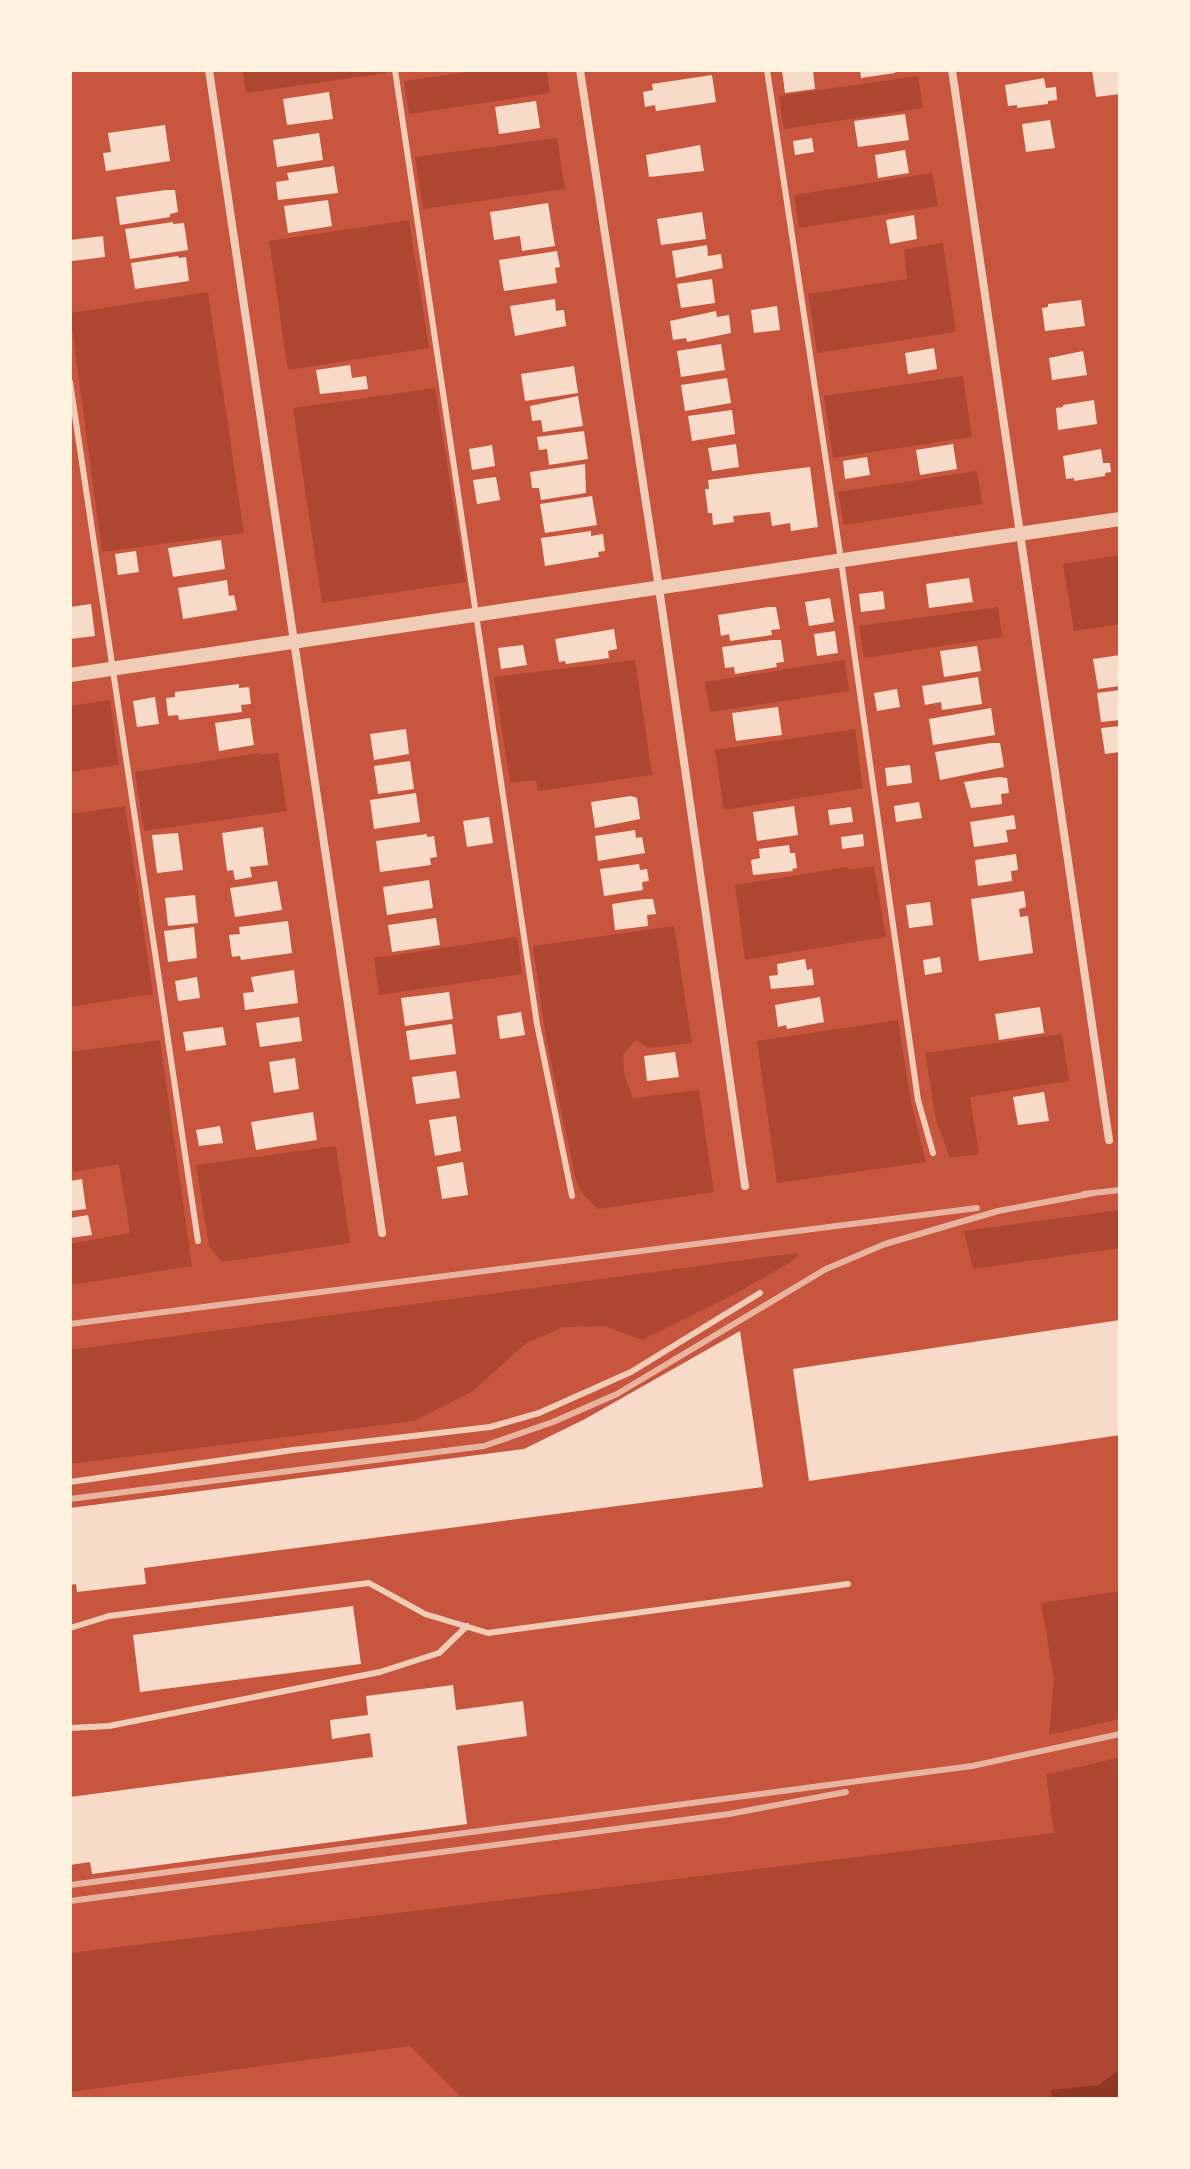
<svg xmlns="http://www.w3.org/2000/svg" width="1190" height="2169" font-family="'DM Sans',sans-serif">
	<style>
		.green { fill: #ae4732 }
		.water { fill: #8f3625 }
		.building { fill: #f7dbc8 }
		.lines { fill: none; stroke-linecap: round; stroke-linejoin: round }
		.service { stroke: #f1ccb7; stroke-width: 6 }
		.minor { stroke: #f1ccb7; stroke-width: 8 }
		.tertiary { stroke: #f1ccb7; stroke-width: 14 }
		.rail { stroke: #e9b49f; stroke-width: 6 }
	</style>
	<rect width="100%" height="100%" fill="#c8553d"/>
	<path class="green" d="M243,70h144v3l-141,20z
		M481,70h66l3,23 -141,21 -5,-33z
		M918,76l5,32 -139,21 -5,-33z
		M557,138l8,51 -142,20 -8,-52z
		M932,173l6,33 -139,22 -5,-33z
		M409,220l20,128 -141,22 -19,-129z
		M943,243l13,89 -139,21 -9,-59 99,-15 -3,-30z
		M208,292l36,241 -142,19 -32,-239z
		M963,376l9,61 -139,21 -9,-62z
		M435,388l31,194 -144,21 -29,-195z
		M977,471l5,33 -138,21 -6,-33z
		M1120,555v69l-46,7 -11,-67z
		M998,607l4,30 -138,21 -5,-32z
		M635,660l17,115 -114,16 -2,-11 -26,3 -16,-106z
		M845,660l4,31 -139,21 -5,-30z
		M110,700l9,65 -49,7v-66z
		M855,729l8,59 -139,22 -9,-60z
		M260,753l1,2 17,-2 9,58 -143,20 -9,-59z
		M125,806l28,188 -83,13v-193z
		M874,866l12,71 -141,23 -10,-75 112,-18 1,3z
		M674,926l18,117 -43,5 -13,-8 -13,15 1,19 9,24 66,-8 15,102 -116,17 -15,-15 -7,-13 -30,-143 -13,-92z
		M517,937l5,37 -143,21 -5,-37z
		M898,1020l13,82 15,60 -149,21 -20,-142z
		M1062,1034l7,47 -99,16 9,57 -29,4 -14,-38 -11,-67z
		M160,1040l32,226 -122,19v-41l60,-11 -11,-69 -45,8 -4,-12v-108z
		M336,1146l14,97 -128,19 -13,-16 -13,-81z
		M1120,1210v38l-147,21 -9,-38z
		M796,1253l2,3 -7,6 -58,33 -91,45 -37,-14 -41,1 -38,16 -53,48 -59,30 -344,43v-114z
		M1120,1591v128l-71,16 5,-56 -13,-76z
		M1120,1757v314l-21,14 -48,5 1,9h-589l-53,-53 -340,46v-139l984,-120 -8,-58z"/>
	<path class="water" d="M1117,2071h3v28h-68l-1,-9 48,-5z"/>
	<path class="building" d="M782,70h31l2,19 -30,4z
		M860,70h35v3l-34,5z
		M1092,70h28v24l-24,3z
		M712,75l4,27 -60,9 -1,-6 -10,2 -2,-15 10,-2 -1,-6z
		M1044,78l2,10 10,-1 1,13 -9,1v3l-31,4v-3l-9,1 -3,-21z
		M329,92l4,27 -46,6 -4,-26z
		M536,101l4,27 -41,6 -4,-27z
		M905,114l4,26 -51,7 -4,-26z
		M1050,120l5,28 -29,4 -4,-28z
		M165,125l5,36 -64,10 -3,-18 8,-1 -3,-19z
		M319,133l4,27 -46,7 -4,-27z
		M812,138l2,14 -19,3 -2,-14z
		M700,145l4,26 -55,6 -3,-22z
		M905,150l4,23 -31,5 -3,-23z
		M334,166l4,27 -60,7 -2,-18 13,-2 -2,-7z
		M166,190h9l3,22 -8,2v3l-50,8 -4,-28z
		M328,200l4,26 -44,7 -4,-27z
		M548,203l7,43 -33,5 -2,-15 -26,4 -4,-28z
		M702,212l4,27 -45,6 -4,-26z
		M914,215l3,24 -27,5 -4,-24z
		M173,222v2l11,-1 4,27 -58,9 -5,-30z
		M103,236l2,21 -33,4 -2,-21z
		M707,245l1,11 13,-2 2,14 -47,10 -4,-27z
		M557,251l3,16 -5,1 2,15 -53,8 -5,-31z
		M178,256l1,2 7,-1 3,24 -54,8 -4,-26z
		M712,279l3,24 -34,5 -4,-24z
		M555,299l1,12 8,-1 2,16 -51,10 -5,-30z
		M1081,300l4,26 -40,5 -3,-23 6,-1v-3z
		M777,306l3,24 -26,3 -3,-23z
		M716,311l1,6 12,-2 2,18 -44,9 -1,-4 -13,2 -3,-19z
		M721,344l4,26 -44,7 -4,-26z
		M934,348l3,21 -29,5 -3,-21z
		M1083,351l4,24 -35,5 -3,-22z
		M350,365l2,13 14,-2 2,13 -48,5 -4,-24z
		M574,366l4,27 -53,8 -4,-27z
		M727,378l4,25 -46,8 -4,-26z
		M578,396l5,30 -40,6 -2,-12 -9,1 -2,-15z
		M1094,400l3,24 -39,6 -2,-22 7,-1v-2z
		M732,410l3,24 -43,7 -4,-25z
		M584,431l4,28 -39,6 -2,-16 -8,1 -2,-13z
		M736,444l3,23 -27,4 -4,-23z
		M953,444l4,25 -37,6 -4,-25z
		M492,445l3,21 -23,4 -3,-21z
		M1101,449l2,14h7l1,9 -6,1v3l-31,5v-3l-8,1 -3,-23z
		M867,457l3,18 -25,4 -2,-18z
		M585,464l1,29 -45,7 -2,-12h-7l-2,-16z
		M810,467l8,60 -27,4 -1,-8 -18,3 -2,-14 -37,4 1,6 -21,3 -1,-12h-4l-3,-24h4l-1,-9z
		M496,477l4,23 -23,4 -4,-24z
		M592,496l5,29 -52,8 -5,-29z
		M591,531v5l12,-2 2,17 -7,1 1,5 -54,9 -4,-28z
		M221,540l4,29 -52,8 -5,-29z
		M136,551l3,21 -21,3 -3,-21z
		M969,578l4,24 -44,6 -3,-24z
		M227,580l2,16 5,-1 3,15 -54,9 -5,-31z
		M883,591l2,18 -24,3 -2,-18z
		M830,598l4,24 -25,4 -4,-24z
		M91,604l4,32 -25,3v-32z
		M768,607h8l4,22 -9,1 1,5 -42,6 -1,-7 -8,2 -3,-21z
		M614,629l3,20 -9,2 1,7 -43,6 -1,-3 -6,1 -4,-23z
		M835,631l3,22 -21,3 -3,-22z
		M772,640h9l3,22 -8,1 1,4 -42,7 -1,-7 -9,1 -3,-21z
		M523,645l4,20 -26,4 -3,-21z
		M977,646l4,25 -37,6 -4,-26z
		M1120,655v31l-22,3 -5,-30z
		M978,677l4,27 -40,6 -1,-8 -16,3 -3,-19z
		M239,684v4l10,-1 2,17 -10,1 1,7 -63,8 -1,-5 -10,1 -2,-18 9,-1v-5z
		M897,689l3,18 -23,4 -3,-18z
		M1120,690v30l-19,2 -4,-29z
		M155,697l4,27 -22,3 -4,-26z
		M778,707l4,28 -46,6 -4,-28z
		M991,708l4,27 -62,10 -4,-26z
		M250,718l4,27 -35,6 -4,-28z
		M1120,726v26l-15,2 -4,-26z
		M406,729l3,25 -35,6 -4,-26z
		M991,743h9l4,24 -64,13 -5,-28z
		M410,761l4,28 -36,5 -4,-28z
		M910,765l2,18 -25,3 -2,-18z
		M999,777l8,1 2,15 -8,1 1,10 -31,4 -7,-26z
		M416,793l4,29 -46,7 -4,-29z
		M631,796l6,2 3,21 -45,9 -4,-26z
		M919,802l3,16 -26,4 -2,-16z
		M794,806l4,29 -41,6 -4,-29z
		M851,807l2,15 -23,3 -2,-15z
		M1014,815l2,14 -10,1 2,12 -34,5 -4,-25z
		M489,817l4,26 -26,4 -4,-26z
		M263,827l5,38 -18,2 2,10 -17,3 -2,-10 -6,1 -5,-38z
		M635,830l1,8 6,-1 3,16 -47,8 -3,-25z
		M178,833l5,37 -26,3 -5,-38z
		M427,834v3l7,-1 3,21 -7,1 1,7 -51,7 -4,-31z
		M863,834l1,12 -22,3 -1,-12z
		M789,845l1,8h5l2,15 -5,1 1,2 -40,4 -2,-15 9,-2 -1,-9z
		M1016,854l2,16 -7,1 1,10 -34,5 -3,-26z
		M639,864l1,6 7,-1 2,12 -7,1 1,8 -39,6 -4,-27z
		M429,880l4,28 -46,7 -4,-28z
		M277,881l5,29 -47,7 -5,-29z
		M1024,891l2,16 -7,2 1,8 8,-1 5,37 -54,8 -8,-62z
		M195,895l3,28 -30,3 -3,-28z
		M644,899h9l3,15 -9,1 1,11 -33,4 -3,-26z
		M930,902l3,23 -24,3 -3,-23z
		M436,918l4,27 -48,7 -4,-27z
		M288,921l4,32 -51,7 -1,-4 -8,1 -3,-22 11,-1 -1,-7z
		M194,927l3,31 -29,4 -4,-31z
		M940,957l2,15 -17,3 -2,-15z
		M805,959l2,11 5,-1 2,16 -43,4 -2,-13 9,-1 -1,-11z
		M294,970l4,33 -53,7 -2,-17 11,-1 -3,-15z
		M197,977l3,21 -22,3 -3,-20z
		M449,992l4,27 -48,7 -4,-28z
		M820,997l4,25 -37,7 -1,-4 -8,2 -3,-22z
		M1040,1007l4,26 -45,7 -4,-26z
		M521,1012l4,23 -25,4 -3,-23z
		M299,1017l3,24 -42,6 -4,-24z
		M452,1024l4,30 -46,6 -4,-29z
		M223,1027l3,18 -40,6 -3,-19z
		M675,1052l4,25 -32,4 -3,-25z
		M295,1058l4,31 -25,4 -5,-31z
		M456,1071l4,27 -44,6 -4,-27z
		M1044,1092l5,29 -31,4 -5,-28z
		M313,1112l4,28 -61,10 -5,-28z
		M456,1116l5,35 -26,5 -6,-36z
		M220,1126l3,17 -24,3 -3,-16z
		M463,1162l5,33 -26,4 -5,-32z
		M82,1179l4,30 -16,2v-30z
		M88,1215l4,20 -22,3v-20z
		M1120,1320v115l-311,46 -16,-112z
		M740,1331l23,156 -619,81 2,16 -69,8 -1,-8 -6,1v-77l454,-59 61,-30z
		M353,1606l8,58 -221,28 -7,-57z
		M453,1685l3,25 67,-9 4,35 -70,10 10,78 -375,50 -2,-12 -20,3v-68l303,-40 -3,-24 -38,6 -2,-19 38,-5 -2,-19z"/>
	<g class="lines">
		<path class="service" d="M395,70l142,954 35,172
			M767,70l74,490 77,540 15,53
			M70,382l128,859
			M70,1482l223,-32 197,-23 49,-14 92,-41 129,-79
			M70,1628l39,-12 260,-33 56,31 63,19 360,-49
			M70,1728l39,-2 271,-54 59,-19 28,-27"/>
		<path class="minor" d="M209,70l173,1163
			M580,70l79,518 86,598
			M952,70l157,1070"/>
		<path class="tertiary" d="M70,675l1050,-156"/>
		<path class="rail" d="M1084,1194l36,-4
			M70,1324l907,-116
			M70,1499l414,-53 69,-24 64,-28 209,-125 59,-25 113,-33 96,-18
			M70,1885l902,-119 148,-32
			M70,1901l659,-87 117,-22"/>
	</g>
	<rect width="1190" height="2169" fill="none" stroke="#fff3e0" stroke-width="144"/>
</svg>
